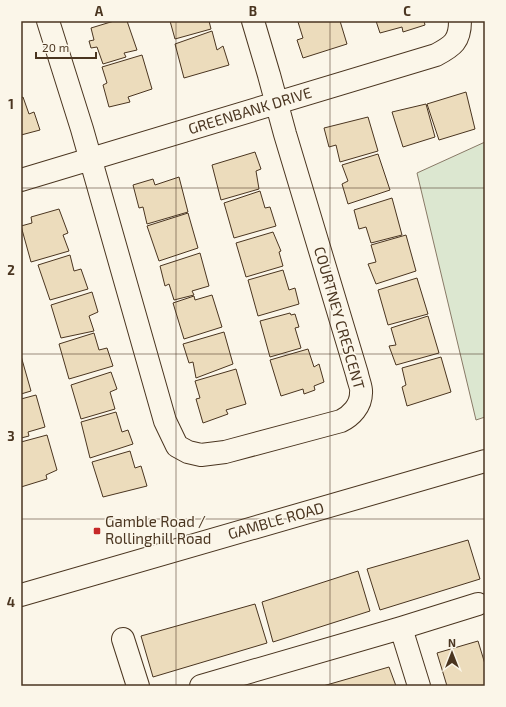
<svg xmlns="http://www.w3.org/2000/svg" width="506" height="707" font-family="'Exo 2',sans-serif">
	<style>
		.green { fill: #dce7d0; stroke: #887966 }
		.building { fill: #ecdcbc; stroke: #4a3520 }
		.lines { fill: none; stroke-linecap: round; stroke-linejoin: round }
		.minor-casing { stroke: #4a3520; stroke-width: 24 }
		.major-casing { stroke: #4a3520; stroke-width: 24 }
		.minor { stroke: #fbf6e9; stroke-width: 22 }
		.major { stroke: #fbf6e9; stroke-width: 22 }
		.grid { fill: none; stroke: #4a3520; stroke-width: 1; stroke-opacity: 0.55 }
		.poi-dot { fill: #c62828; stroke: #fbf6e9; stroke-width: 1.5 }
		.labels { text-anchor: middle; stroke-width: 3; stroke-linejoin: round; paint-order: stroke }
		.street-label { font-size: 15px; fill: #4a3520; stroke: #fbf6e9 }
		.poi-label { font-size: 15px; fill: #4a3520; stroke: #fbf6e9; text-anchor: start }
		.neatline { fill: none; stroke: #4a3520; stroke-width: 1.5 }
		.grid-label { font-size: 13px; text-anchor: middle; font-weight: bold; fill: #4a3520 }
	</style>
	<rect width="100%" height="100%" fill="#fbf6e9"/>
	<path class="green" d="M485,142v275l-9,3 -59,-247z"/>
	<path class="building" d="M114,21h13l10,29 -13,3 2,4 -23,7 -6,-17 -6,1 -2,-7 5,-1 -3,-12z
		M170,21h39l2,8 -36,10z
		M299,21h41l7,23 -44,14 -6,-18 6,-2 -5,-16z
		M376,21h48l1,4 -22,7 -1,-5 -22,6z
		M212,31l5,19 6,-4 6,19 -45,13 -9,-34z
		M142,55l10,34 -24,8 2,5 -21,5 -6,-22 4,-2 -5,-16z
		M466,92l9,37 -36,11 -12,-36z
		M23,97l6,17 5,-2 6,18 -19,5v-37z
		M426,104l9,33 -32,10 -11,-35z
		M368,117l10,34 -38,11 -4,-17 -7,2 -5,-19z
		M255,152l6,17 -5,2 3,18 -38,11 -9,-35z
		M378,154l12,36 -42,14 -6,-20 6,-3 -6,-16z
		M179,177l9,35 -41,12 -4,-17 -4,1 -6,-23 20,-6 2,6z
		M260,191l5,17 5,-1 6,19 -42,12 -10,-35z
		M392,198l10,37 -31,8 -5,-16 -7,2 -5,-19z
		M59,209l9,24 -5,2 6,16 -38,11 -10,-36 11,-3 -1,-6z
		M188,213l10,35 -39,13 -12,-35z
		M273,232l8,19 -2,1 4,14 -37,11 -10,-34z
		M406,235l10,36 -40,13 -8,-20 8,-2 -5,-17z
		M200,253l9,33 -17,5 2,4 -20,5 -5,-16 -4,2 -5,-20z
		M70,255l4,16 7,-2 7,20 -38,11 -12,-35z
		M283,270l6,20 6,-2 4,16 -41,12 -10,-36z
		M417,278l11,36 -40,11 -10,-35z
		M92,292l6,20 -9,4 5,15 -33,7 -10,-33z
		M212,295l10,32 -38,12 -11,-36 21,-7 1,4z
		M290,313l1,2 4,-1 4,13 -4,1 6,20 -31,9 -10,-36z
		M428,316l11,37 -43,12 -7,-19 7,-1 -5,-17z
		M224,332l9,32 -37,14 -3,-16 -4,1 -6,-19z
		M94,333l5,17 8,-2 6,18 -44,13 -10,-35z
		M308,349l6,18 5,-3 5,18 -10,4 1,4 -11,4 -1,-5 -22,7 -11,-36z
		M21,356l10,35 -10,3z
		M441,357l10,35 -44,14 -5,-19 4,-2 -4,-17z
		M236,369l10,35 -20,6 2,4 -25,9 -7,-24 4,-1 -5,-17z
		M111,372l6,17 -7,3 5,17 -34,10 -10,-34z
		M36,395l9,32 -17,5 1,4 -8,2v-39z
		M116,412l6,20 6,-2 5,14 -43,14 -9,-36z
		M47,435l10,35 -11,5 1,4 -26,8v-45z
		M130,451l5,17 6,-2 6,20 -44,11 -11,-35z
		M468,540l12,39 -100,31 -13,-41z
		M358,571l12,40 -97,31 -11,-40z
		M255,604l12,39 -114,34 -12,-41z
		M478,641l7,23v22h-38l-10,-33z
		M389,667l7,19h-73z"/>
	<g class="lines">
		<defs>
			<path id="minor" d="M48,21l34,108 83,292 12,25 11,6 13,3 24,-3 116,-31c10,-5 20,-15 20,-28 1,-5 -3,-13 -4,-19l-72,-240 -16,-59 -16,-54
				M21,180l415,-125c17,-9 24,-14 24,-34
				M401,628l18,58
				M123,639l15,47
				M201,686l200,-58 77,-24"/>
			<path id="major" d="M21,595l464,-134"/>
		</defs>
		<use href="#minor" class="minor-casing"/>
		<use href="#major" class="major-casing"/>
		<use href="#minor" class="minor"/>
		<use href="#major" class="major"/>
	</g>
	<path class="grid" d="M176,21v665M330,21v665M21,188h464M21,354h464M21,519h464"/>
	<rect class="poi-dot" x="93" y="527" width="8" height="8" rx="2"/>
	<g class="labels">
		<g class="street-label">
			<text transform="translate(250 111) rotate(-17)" y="5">GREENBANK DRIVE</text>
			<text transform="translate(339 318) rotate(74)" y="5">COURTNEY CRESCENT</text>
			<text transform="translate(276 521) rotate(-16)" y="5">GAMBLE ROAD</text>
		</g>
		<g class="poi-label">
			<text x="105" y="527">Gamble Road /<tspan x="105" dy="17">Rollinghill Road</tspan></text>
		</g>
	</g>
	<rect width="506" height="707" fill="none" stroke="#fbf6e9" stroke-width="44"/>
	<g transform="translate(452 653)" stroke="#fbf6e9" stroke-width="3" paint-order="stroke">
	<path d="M0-3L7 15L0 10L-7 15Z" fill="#4a3520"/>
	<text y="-6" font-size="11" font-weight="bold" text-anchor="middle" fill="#4a3520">N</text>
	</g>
	<path d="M36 52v6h60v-6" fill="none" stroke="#4a3520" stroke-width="2"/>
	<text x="42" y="52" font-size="12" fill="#4a3520" stroke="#fbf6e9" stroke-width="3" paint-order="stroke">20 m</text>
	<rect x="22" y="22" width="462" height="663" class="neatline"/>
	<g class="grid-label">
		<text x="99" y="16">A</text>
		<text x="253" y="16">B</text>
		<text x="407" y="16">C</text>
		<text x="11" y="109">1</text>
		<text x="11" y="275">2</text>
		<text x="11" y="441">3</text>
		<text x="11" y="607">4</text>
	</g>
</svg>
